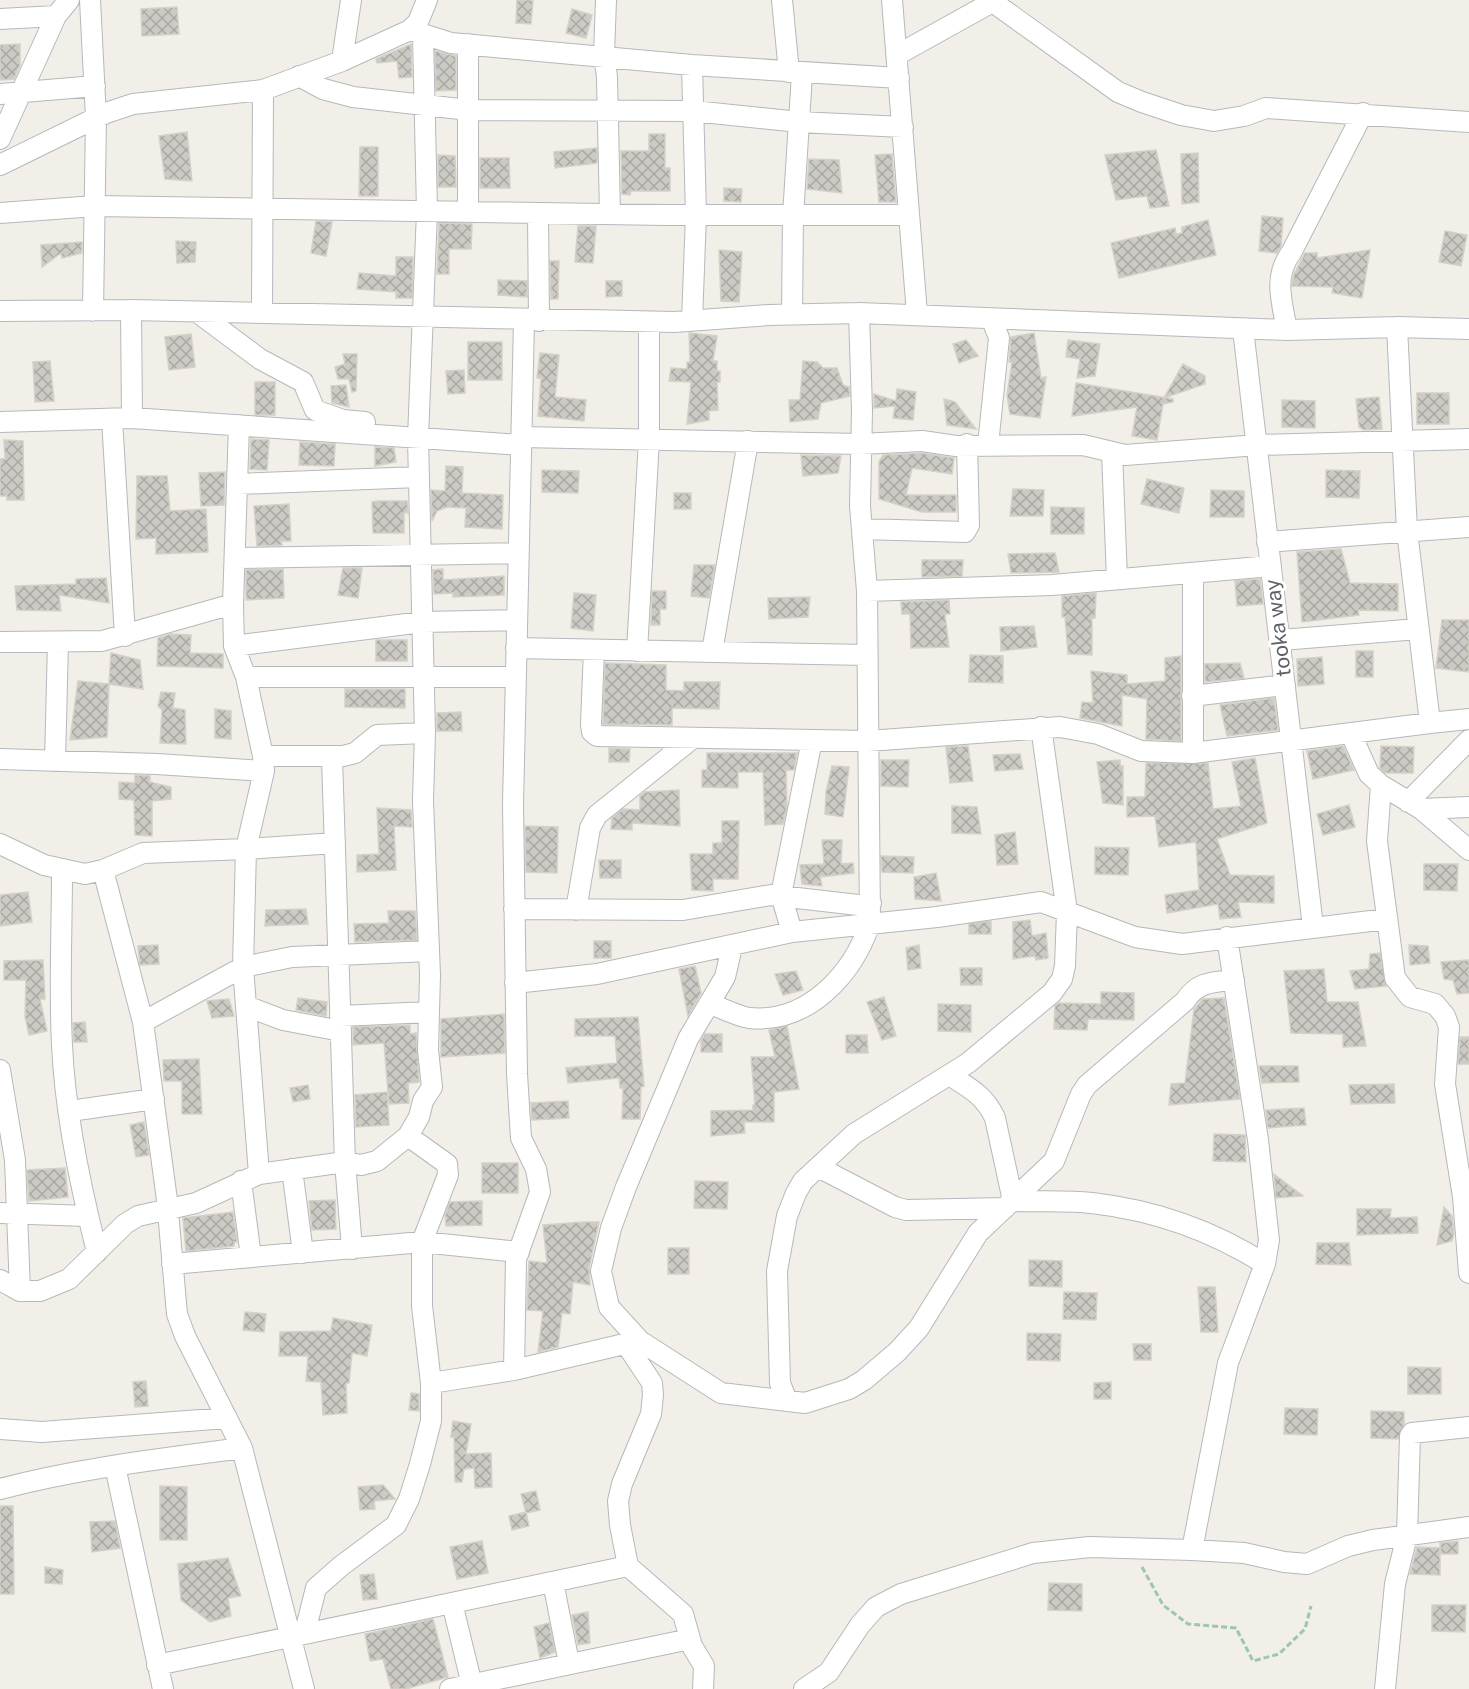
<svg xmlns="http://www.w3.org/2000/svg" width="1469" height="1689" font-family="'Public Sans',sans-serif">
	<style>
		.building { fill: url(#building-cross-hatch); stroke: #d6d1c6; stroke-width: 1.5 }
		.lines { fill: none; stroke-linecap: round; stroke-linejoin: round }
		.minor-casing { stroke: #b5b8bc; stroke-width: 22 }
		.path { stroke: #9cc7a9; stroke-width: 3; stroke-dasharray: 6 3; stroke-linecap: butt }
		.minor { stroke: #fff; stroke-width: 20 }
		.labels { text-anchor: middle; stroke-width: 6; stroke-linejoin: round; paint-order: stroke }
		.street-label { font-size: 21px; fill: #5f6368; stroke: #fff }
	</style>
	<defs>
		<pattern id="building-cross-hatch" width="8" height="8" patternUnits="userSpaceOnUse" patternTransform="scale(1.5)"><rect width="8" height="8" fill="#cccac5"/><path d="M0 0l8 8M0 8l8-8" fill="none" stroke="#a9a8a4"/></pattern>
	</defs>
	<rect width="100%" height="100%" fill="#f1efe8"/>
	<path class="building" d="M517,0h16l-2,24 -15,-1z
		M177,7l2,27 -37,2 -1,-27z
		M572,9l20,6 -6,23 -20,-5z
		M20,44v21l-6,14 -14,1v-35z
		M411,44l1,33 -13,1 -2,-17 -20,2 -1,-4z
		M435,51l21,5v34l-20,1z
		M187,132l5,49 -27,-2 -6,-43z
		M649,134h16v34h5v23h-39l-1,4 -8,-1 -1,-43h28z
		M360,147h18v49h-19z
		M597,148v15l-42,5 -1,-16z
		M1156,150l13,56 -19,2 -3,-12 -31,4 -11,-45z
		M1198,153l1,49 -17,2 -1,-50z
		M892,154l4,48h-17l-4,-47z
		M438,155l17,1 1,31h-18z
		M480,158h29l1,30h-30z
		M809,159l30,1 3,33 -35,-4z
		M724,188l18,1 -1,13 -17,-1z
		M1262,216l21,2 -2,28 -4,7 -18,-2z
		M1208,220l8,35 -97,23 -8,-35 64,-15 1,6 6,-1v-6z
		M316,221l16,1 -6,34 -15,-3z
		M439,223l33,1 -1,25h-22v25h-12z
		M578,226h18l-3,37 -18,-1z
		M1445,231l22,4 -6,31 -22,-4z
		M176,241l20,1 -1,20 -18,1z
		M82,242v11l-20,5 -1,-5 -19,14 -1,-22z
		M719,250l23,2 -3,50 -18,-1z
		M1370,250l-8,48 -30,-5 1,-6 -41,-1 2,-12 11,-21h12v5z
		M396,257h17l-1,41h-16v-6l-39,-3 2,-16 37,3z
		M550,261h9l-1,38h-7z
		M498,280l29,1v16l-29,-2z
		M606,281h16v15l-16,1z
		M689,333l28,3 -4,25h4v10h3v11h-3l1,28 -9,1v9l-22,4 4,-42 -22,-1 2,-13 16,1v-7h3z
		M1034,333l7,45 5,-1 -6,41 -30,-4 -3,-19 5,-33h-3l2,-25z
		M191,334l4,33 -26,3 -4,-33z
		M966,340l12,16 -19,7 -6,-19z
		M1068,340l32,4 -5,32 -18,2 3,-19 -14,-2z
		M468,342h34v38h-34z
		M540,353l19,2 -4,42 31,3 -2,21 -46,-5 3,-38h-4z
		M343,354h14l-1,37 -4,1 -3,-13h-11l-3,-12 10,-3z
		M50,361l4,40 -19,1 -2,-40z
		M803,361l14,1 6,6h14l6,17 6,2 1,9 -29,7 -3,16 -28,3 -1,-22h11z
		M1183,364l22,12v8l-41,14z
		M464,370l1,23 -17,1 -2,-23z
		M255,382h20v33h-20z
		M1076,383l97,16v3l-10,2 -6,36 -25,-4 5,-29 -65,9z
		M346,385l3,22 -17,-4 -1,-17z
		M897,389l19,3 -3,28 -20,-2 2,-12 -21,2v-14l22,7z
		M1417,393h32v31h-32z
		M1379,397l3,32 -18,1 -5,-3 -3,-28z
		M944,399l11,3 21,27 -29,-4z
		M1282,400l33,1v27l-33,-1z
		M251,439l18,1 -2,30 -17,-1z
		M4,440l19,1 1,59h-17v-4h-7v-37h5z
		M300,442l35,2 -1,22 -35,-1z
		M375,447l19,1 2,14 -21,4z
		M921,453l33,5 -2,16 -40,-6 -6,27h50v17h-34l-43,-13v-37l4,-7z
		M801,455l40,1 -3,17 -35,3z
		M446,466l17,1 -1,26 41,2 -1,34 -37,-2 1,-19 -19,-1 -10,4 -5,10 -1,-31 14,1z
		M542,470l37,1 -1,22 -36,-1z
		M1326,470l34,1 -1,27 -33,-1z
		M225,472l-1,33 -23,1 -2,-33z
		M137,476h30l3,35 36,-2 2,43 -52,2v-16l-20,1z
		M1147,479l37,9 -5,25 -38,-9z
		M1013,489l31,1 -1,26h-33z
		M1211,490l33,1v26h-34z
		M674,493h17v16h-17z
		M378,501h29l1,12 -4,-1v21h-31l-1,-31z
		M289,504l2,37h-10l1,4 -25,1 -3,-40z
		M1051,507l33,1v26h-33z
		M1341,549l9,34 48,1v27l-40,-1 1,5 -57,7 -5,-70z
		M1055,553l4,19 -48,1 -3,-19z
		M922,560h41l-1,16 -40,1z
		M694,565h21l-6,33 -18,-2z
		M343,568h19l-4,30 -20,-3z
		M283,569l1,29 -38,2v-30z
		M443,569v11l61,-4v19l-51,2v-4l-19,1 -1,-24z
		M106,578l3,25 -50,-8 2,16 -44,-1 -2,-24 61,-2v-5z
		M1260,579l3,25 -26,2 -2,-25z
		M652,591h14v18h-6v16h-9z
		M574,593l22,2 -3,36 -22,-3z
		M1096,593l-1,25h-3v37l-24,-1 -3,-37h-3v-21z
		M810,597l-2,20 -39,2 -1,-21z
		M949,600l1,14h-5l4,33 -38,1 -1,-34h-8l-1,-12z
		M1442,620h27v52l-33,-4z
		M1034,626l3,21 -36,4 -1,-24z
		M171,634l20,1 -1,18 33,1v14l-66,-2 1,-28z
		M376,640h31v21h-31z
		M1356,651h17v26h-17z
		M111,653l29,7 3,29 -34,-5z
		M970,655l33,1v27l-34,-1z
		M1181,656v85l-35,-2 1,-40 -25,-4v31l-42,-8 2,-16 11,1 -2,-32 36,4v9l38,-3v-23z
		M1322,657l2,27 -26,2 -1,-27z
		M605,663l61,2v25l18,1v-9h36l-1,27 -47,-1v17l-69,-1z
		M1240,663l4,15 -39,4v-18z
		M78,681l31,3 -2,53 -37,3z
		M345,689h60v19l-60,-1z
		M161,692l14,1 -2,15 12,2 1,34 -26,-1 2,-33 -4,-4z
		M1274,698l4,32 -51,6 -7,-31z
		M215,709l16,2v28l-16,-1z
		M461,712l1,19h-25v-18z
		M968,746l5,35 -23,2 -4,-36z
		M1343,746l11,24 -41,9 -6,-28z
		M1381,746l33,1 -1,26h-28l-5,-5z
		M609,748l21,1 -1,13h-20z
		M707,753h90l-3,17h-8l1,36 -4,18 -18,1 -2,-53h-25v16l-36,-1v-17h5z
		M1020,754l3,15 -28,2 -2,-16z
		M1255,758l12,65 -50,16 13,36 44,1v27l-36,-1 3,15 -21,2 -2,-15 -51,9 -2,-18 34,-5 -3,-48 -37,5 -4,-31 -28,1v-20h18l1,-34h62l5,46 28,-3 -9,-44z
		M881,760h28l-1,27 -27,-1z
		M1120,760v6h3v39l-20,-2 -6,-41z
		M832,766l17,1 -6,50 -18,-3 1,-22z
		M135,775l15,1v6l21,5v12l-19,2v35l-17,-1 -1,-35 -15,-1v-17l16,1z
		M679,790l1,36 -48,-3v7l-21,-1 1,-11 11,-9 17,1v-14l5,-4z
		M1349,805l6,22 -32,8 -6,-21z
		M952,806l25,1 4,27 -29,-1z
		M377,808l34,2 1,17 -18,-1 2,44 -39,2v-17l22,-1z
		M722,821h17l-1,58h-25v12l-21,-1 -2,-36h23v-11h9z
		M525,826l33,1 -1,46 -31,-1z
		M1015,832l3,32 -21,1 -2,-30z
		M822,840h20l-1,24 12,-1 1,10 -34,4 2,9 -20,-2 -2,-19 24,-1z
		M1095,847l34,1 -1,27 -33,-1z
		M881,856l33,1 -1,16 -31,-1z
		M599,860h22v18h-21z
		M1424,864h34l-1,27 -33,-1z
		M936,873l5,28 -26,-2 -1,-22z
		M28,892l4,30 -32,4v-31z
		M306,909l2,15 -43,2 1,-16z
		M388,911h27l2,29 -62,2 -1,-18 35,-1z
		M1030,920l2,16 14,-3 2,25 -12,2 -1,-4 -22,3v-37z
		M991,921v13h-22v-10z
		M594,941h17v17h-17z
		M158,945l1,19 -19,1 -2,-19z
		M919,945l2,23 -13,2 -2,-22z
		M1409,945l19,1 2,17 -20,2z
		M1380,953l6,33 -31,3 -5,-18 19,-2 1,-15z
		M43,960l2,39h-5l7,32 -18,4 -4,-18 1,-37h-22v-19z
		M1469,960v33l-12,1 -4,-14 -9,-1 -3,-17z
		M695,966l6,27 -13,23 -9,-47z
		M960,968h22v17h-21z
		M1324,969l3,33h31l8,44 -23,1v-13l-52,-1 -7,-62z
		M796,971l7,19 -20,5 -8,-21z
		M1101,992l33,1v27l-46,-1 -1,11 -33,-1 1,-23 4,-3 42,1z
		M884,997l12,39 -14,4 -15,-38z
		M298,998l29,4 -1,14 -30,-6z
		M1224,998l16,101 -71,6 2,-21 14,-1 9,-74 9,-10z
		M229,999l5,17 -22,2 -5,-17z
		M938,1004l33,1v27l-33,-1z
		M504,1014l1,39 -64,4v-38z
		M638,1017l6,69 -3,1 -1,32h-18l1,-31h-3l-1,-10 -51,5 -2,-15 51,-5 -2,-27h-40v-17z
		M85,1022l2,20h-13l-1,-19z
		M410,1025v9l6,-1 3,49 -11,1 1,20 -20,1 -5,-61 -31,2v-18z
		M787,1026l12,63 -25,3v30h-30l1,11 -34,3v-25l42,-1v-5h2l-4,-48h24l-6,-27z
		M705,1034h17v18h-21v-11z
		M846,1035h21l1,18h-22z
		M1460,1037h9v27h-11z
		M199,1059l3,55h-20v-33h-18l-1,-21z
		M1259,1066h39l1,16 -37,1z
		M1394,1084l1,19 -44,1 -2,-19z
		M308,1085l2,14 -17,3 -3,-14z
		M387,1092l2,33 -33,2 -1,-32z
		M568,1101l1,17 -37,2 -1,-17z
		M1304,1108l2,17 -38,3 -2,-18z
		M144,1122l5,33 -13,2 -6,-32z
		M1214,1134l31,1 1,27 -33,-1z
		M482,1163h36v30h-36z
		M65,1168l3,29 -39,4 -2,-31z
		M1274,1174l29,22 -27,2z
		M695,1181l33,1 -1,27 -33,-1z
		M335,1200l1,29 -24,1 -3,-29z
		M482,1201v24l-36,1 -1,-11 5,-13z
		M1444,1207l8,9 2,17 -2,8 -15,4z
		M1357,1209h34l-1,9 27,-1 1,16 -61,2z
		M233,1212l4,30h-3v4l-48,5 -3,-33z
		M583,1222h16l-10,46 1,17 -17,-3 -3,32 -8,-1 -4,34 -20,5 5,-41 -16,-1 2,-49 18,2 -4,-38z
		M1317,1243h32l2,22 -35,-1z
		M668,1248h21v26h-21z
		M1029,1260l33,1v26l-33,-1z
		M1198,1287h17l3,45h-17z
		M1064,1292l33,1 -1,27 -33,-1z
		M245,1312l21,2 -2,18 -21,-2z
		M333,1318l39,7 -5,31 -15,-3 -3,30h-3l1,30 -24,2 -2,-33 -15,-1 2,-25h-29l1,-24 51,-1z
		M1027,1333l34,1 -1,27 -33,-1z
		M1133,1344h18v16h-17z
		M1408,1367l33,1v26h-33z
		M146,1381l2,25 -13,1 -2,-25z
		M1111,1382v17h-17v-16z
		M411,1393l8,1v17l-10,-1z
		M1285,1408l33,1 -1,26 -33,-1z
		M1371,1411l33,1v12l-6,15 -27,-1z
		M453,1421l18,3 -5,30 25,-1 1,34 -17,1 -1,-20 -10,1 -2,13h-7l-1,-45h-3z
		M383,1485l12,14 -21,2 1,8 -15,1 -2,-23z
		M160,1486l27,1v53h-27z
		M536,1491l4,19 -14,3 -5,-19z
		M0,1506h13l1,88h-14z
		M526,1512l3,14 -17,4 -3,-14z
		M115,1521l5,27 -28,4 -2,-30z
		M482,1541l6,32 -31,6 -7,-32z
		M1458,1541v13h-17l-1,-11z
		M1417,1547l23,1v27l-30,-1z
		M228,1558l13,38 -13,2 3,18 -21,6 -29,-22 -3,-36z
		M45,1567l18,3 -1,14 -17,-1z
		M374,1574l3,25 -14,1 -3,-25z
		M1049,1583l33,1v27l-34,-1z
		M1432,1605h34l-1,27 -33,-1z
		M588,1612l2,31 -12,2 -6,-30z
		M433,1619l15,58 -42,12h-15l-8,-30 -13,2 -5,-27z
		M549,1623l6,29 -15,6 -6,-31z"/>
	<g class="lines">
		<defs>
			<path id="minor" d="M90,0l6,118 -3,193
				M606,0l-2,55 3,22 3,137
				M782,0l7,72
				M892,0l25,314
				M990,0l128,92 24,10 39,13 33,6 30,-5 22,-8 203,14
				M0,19l56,-3
				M410,30l41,13 241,22 207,13
				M468,44v168
				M897,55l99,-55
				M342,61l9,-61
				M299,76l24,13 30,8 116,13 224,1 106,11 104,5
				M0,94l95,-8
				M0,139l56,-123 13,-16
				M0,165l106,-52 27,-9 130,-14 79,-29 68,-31 8,-8 9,-22
				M0,213l95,-7 572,9h242
				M538,213l1,108
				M131,310l1,108
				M0,311l131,-1 543,12 95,-7 90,-2 428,17 110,-3 72,2
				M197,312l63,47 43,23 12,28 28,10 22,2
				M262,313l1,-223
				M792,314l1,-98 9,-142
				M692,321l4,-106 -4,-150
				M1397,327l10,204 23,192 39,-4
				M1243,329l70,598
				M1287,330c-5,-28 -14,-53 4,-77l72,-140
				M112,419l13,217
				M0,422l132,-4 389,27
				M521,437l339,7 62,-3 34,5 127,-1 42,10 133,-10 211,-6
				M988,445l11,-107 -7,-18
				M1112,452l5,127
				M238,484l181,-7
				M862,529l103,3 4,-7 -2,-81
				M1267,542l202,-15
				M236,558l282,-5
				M867,591l185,-6 219,-19
				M1281,640l137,-11
				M0,642l102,-1 131,-37
				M234,646l188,-24 95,-2
				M516,648l351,7
				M594,650l-3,74 1,8 5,4 271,5 192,-14 38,7 43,17 52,2 237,-30
				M637,651l12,-211v-118
				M712,652l36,-211
				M246,677h270
				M1192,696l93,-11
				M1351,734l18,40 12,11 40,24 48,41
				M1193,753v-180
				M263,756h80l12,-3 22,-18 48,-2
				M332,757l13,405 7,87
				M0,759l157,5 107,7
				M55,761l3,-118
				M1381,785l-4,56 18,137 15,19 25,7 10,12 4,11 -4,57 18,113 6,76
				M1408,802l61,-62
				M1421,809l48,-2
				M0,844l44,21 41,9 18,-4 40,-17 103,-4 18,-78 -1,-15 -17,-79 -12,-31 -1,-42 6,-179
				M103,870l40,152 24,178 10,114 8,22 57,112 62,241
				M62,871c0,58 -3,116 0,174 3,69 18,140 35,207
				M514,909l169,1 88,-15 87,10 13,-2
				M576,910l14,-82 7,-13 96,-77
				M792,932l-11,-37 31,-155
				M732,947l-7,30 -37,62 -62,148 -15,41 -10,43 8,36 31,34 81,52 84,10 44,-14 15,-9 33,-28 22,-24 59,-95 76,-72 27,-67 6,-9 98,-84c12,-19 27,-19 49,-21
				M515,983l82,-9 195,-42 145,-15 104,-15 94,35 47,7 205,-25
				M710,1004c12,4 27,12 39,14 59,6 104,-44 121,-95l-3,-332 -7,-85 2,-96 -3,-97
				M246,1006l37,14 58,11
				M340,1016l89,-4
				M143,1022l100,-55 49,-10 137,-6
				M0,1070l15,90 5,131
				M949,1075c21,13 36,21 46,43l18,83c26,1 53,-1 79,2 61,7 121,28 173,61
				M70,1111l84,-12
				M820,1168l75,39 11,3 99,-2
				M292,1169l11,84
				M259,1174l-16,-207 3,-118 89,-6
				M241,1181l10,76
				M0,1213l88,3
				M172,1264l250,-22 97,10
				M0,1280l20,11h20l29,-12 56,-55 13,-8 58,-13 63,-29 86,-12 16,3 16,-4 31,-25 11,-19 4,-16 9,-14 -4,-37 2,-75 -7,-174 2,-68 -7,-295 9,-227 -4,-176
				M626,1344l26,39 1,12 -2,19 -29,70 -4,17 2,24 8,41 55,48 9,32 12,20 -1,23
				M514,1370l2,-111 24,-67 -4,-23 -15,-31 -4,-64 -4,-269 11,-484
				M431,1383l83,-13 123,-29
				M787,1401l-7,-18 -3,-112 10,-55 9,-23 7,-12 51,-47 114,-71 84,-70 10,-14 3,-13 2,-54 -26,-185
				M0,1429l42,3 185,-14
				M115,1466l48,223
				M0,1489c79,-21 161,-30 242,-41
				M1192,1550l36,-187 37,-99 4,-24 -11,-100 -31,-203
				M553,1582l16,81
				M452,1603l21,86
				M305,1632l11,-44 25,-22 55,-41 13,-26 11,-35 11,-43v-38l-9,-77v-64l26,-67 -1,-11 -39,-28
				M157,1665l471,-99
				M450,1689l240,-50
				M804,1689l25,-17 31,-47 16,-18 25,-13 132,-41 57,-6 102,3 52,3 40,9 23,2 41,-18 25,-6 96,-13
				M1385,1689l10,-105 12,-48 3,-100 2,-3 57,-6"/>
		</defs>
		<use href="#minor" class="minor-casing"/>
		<path class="path" d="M1142,1567l21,38 25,19 48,4 17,33 26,-7 26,-25 6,-23"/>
		<use href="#minor" class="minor"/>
	</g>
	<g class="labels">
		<g class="street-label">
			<text transform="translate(1278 628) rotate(-97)" y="7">tooka way</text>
		</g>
	</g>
</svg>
